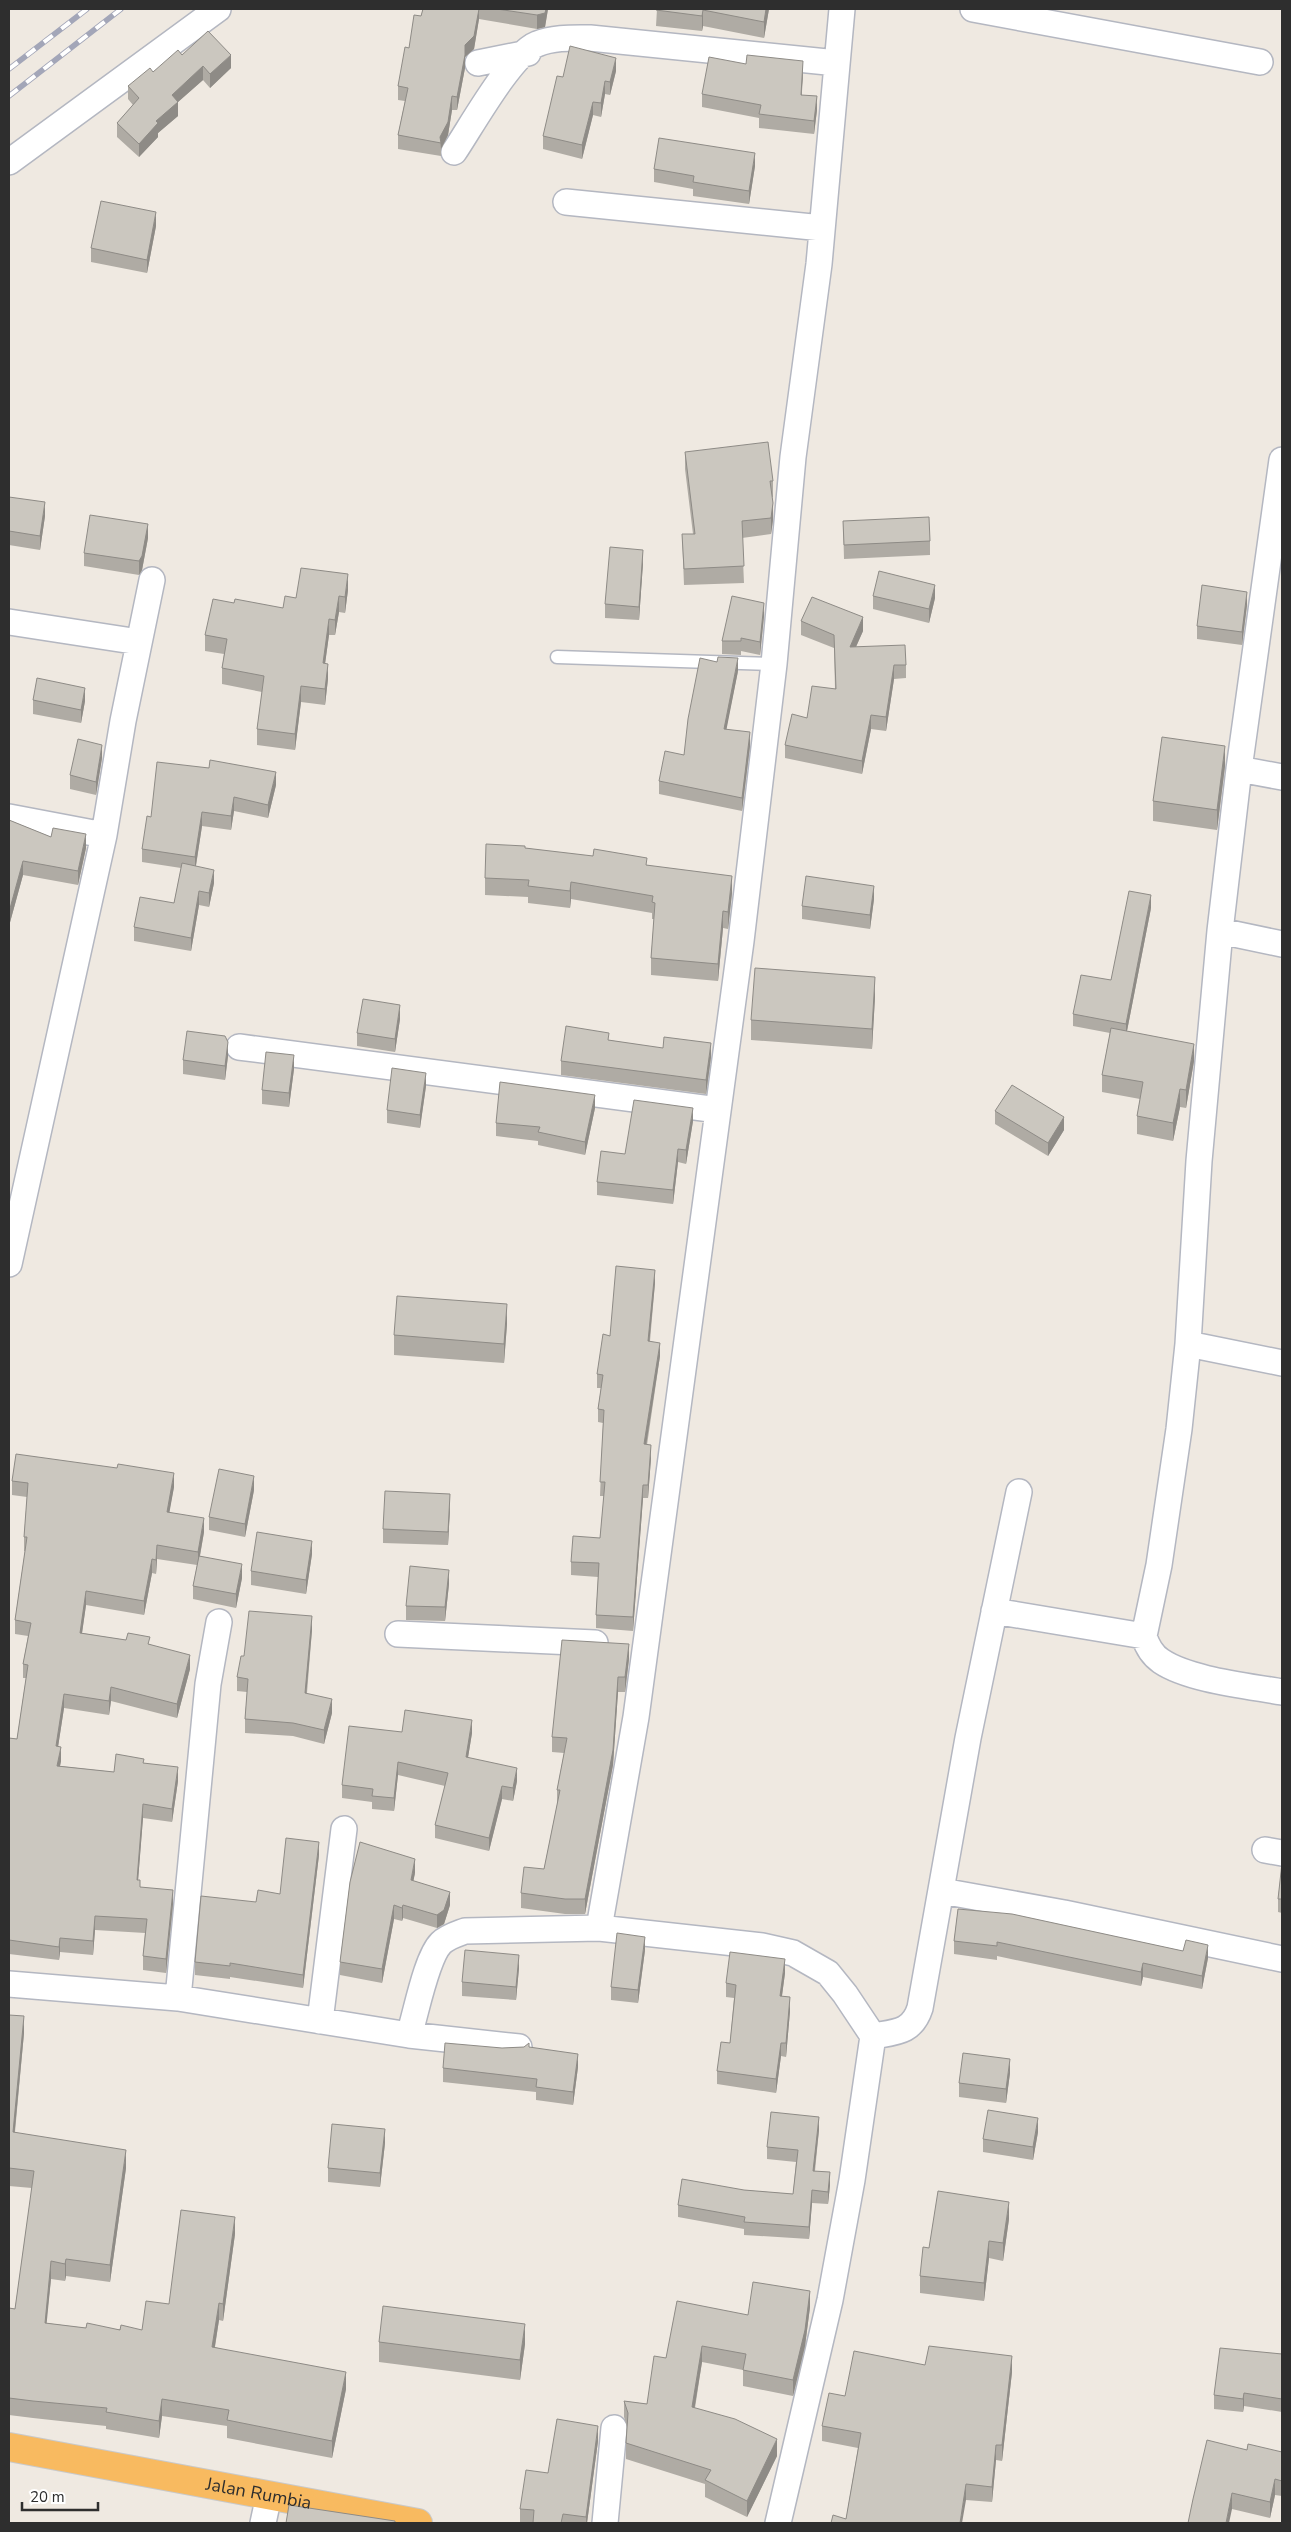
<svg xmlns="http://www.w3.org/2000/svg" width="1291" height="2532" font-family="'Nunito Sans',sans-serif">
	<style>
		.lines { fill: none; stroke-linecap: round; stroke-linejoin: round }
		.service-casing { stroke: #b4b7c1; stroke-width: 15 }
		.minor-casing { stroke: #b4b7c1; stroke-width: 28 }
		.trunk-casing { stroke: #c9c9c9; stroke-width: 30 }
		.service { stroke: #fff; stroke-width: 12 }
		.minor { stroke: #fff; stroke-width: 25 }
		.trunk { stroke: #f8ba60; stroke-width: 28 }
		.rail-casing { stroke: #a3a6b8; stroke-width: 5.5 }
		.rail { stroke: #fff; stroke-width: 4; stroke-dasharray: 11; stroke-linecap: butt }
		.wall { fill: #afaba4 }
		.shaded-wall { fill: #8e8b86 }
		.building { fill: #cbc7bf; stroke: #8e8b86 }
		.labels { text-anchor: middle; stroke-width: 5; stroke-linejoin: round; paint-order: stroke }
		.street-label { font-size: 18px; fill: #2e2e2e; stroke: #fff }
	</style>
	<rect width="100%" height="100%" fill="#efe9e1"/>
	<g class="lines">
		<defs>
			<path id="service" d="M557,657l217,7"/>
			<path id="minor" d="M842,9l-23,255 -26,193 -19,207 -33,277 -105,776 -37,211 163,18 31,7 35,20 17,21 28,42
				M973,9l287,53
				M478,63l50,-10
				M454,152c17,-25 57,-98 83,-108 17,-7 36,-6 53,-6l247,25
				M9,162l209,-153
				M566,202l256,26
				M9,622l130,20
				M1239,769l43,8
				M9,817l95,18
				M1220,931l62,13
				M239,1047l479,63
				M9,1264l95,-429 19,-114 29,-141
				M1188,1344l94,19
				M994,1611l150,25 15,-71 20,-136 9,-85 11,-183 21,-230 19,-162 43,-309
				M398,1634l197,9
				M1144,1636c3,10 8,19 17,25 28,19 88,25 121,31
				M1265,1850l17,3
				M942,1891l122,22 218,46
				M9,1984l169,14 231,37 110,12
				M178,1998l30,-314 11,-62
				M320,2021l24,-192
				M409,2035c7,-21 17,-77 32,-92 6,-6 16,-9 24,-12l134,-3
				M263,2523l6,-28
				M605,2523l9,-95
				M778,2523l52,-223 22,-120 21,-144c22,-4 39,-3 47,-28l48,-270 51,-246"/>
			<g id="trunk">
				<path id="s1" d="M9,2447l409,76"/>
			</g>
		</defs>
		<use href="#service" class="service-casing"/>
		<use href="#minor" class="minor-casing"/>
		<use href="#trunk" class="trunk-casing"/>
		<use href="#service" class="service"/>
		<use href="#minor" class="minor"/>
		<use href="#trunk" class="trunk"/>
		<defs>
			<path id="rail" d="M9,69l78,-60
				M9,96l112,-87"/>
		</defs>
		<use href="#rail" class="rail-casing"/>
		<use href="#rail" class="rail"/>
	</g>
	<path class="wall" d="M423,9h125l-3,18 -8,2 -58,-10 -5,30 -9,8v11l-8,42h-5l-4,25 -7,14v7l-43,-7v-14l7,-34 -7,-1v-14l11,-38 12,-32z
		M657,9h112l-5,29 -61,-12 -1,5 -46,-5z
		M182,55l49,13 -21,20 -7,-8 -25,22v14l-20,17v4l-19,20 -22,-20v-14l16,-18 -5,-6v-13z
		M616,71l-6,24 -5,-1 -4,23 -8,-2 -11,44 -39,-10v-13l20,-59z
		M803,74l-2,21 16,15 -3,24 -55,-6v-10l-57,-11v-13z
		M755,166l-6,38 -56,-8v-7l-39,-7v-13z
		M156,226l-9,47 -56,-11v-14z
		M685,452l88,29v16h-1l1,23 -2,14 -29,4 2,45 -60,2 -2,-51h11l-8,-65z
		M9,497l36,19 -5,34 -31,-5z
		M843,521l87,20v14l-86,4z
		M148,538l-6,32 -3,5 -55,-9v-13z
		M643,563l-4,57 -34,-2v-14z
		M348,590l-3,23 -6,-1 -4,23h-6l-4,28 3,16 -3,26 -24,-3 -6,48 -38,-5v-16l5,-37 -40,-8v-16l2,-14 -19,-3v-16l29,-32 49,5 13,-10z
		M873,596l62,2 -6,25 -56,-14z
		M1247,605l-5,40 -45,-6v-13z
		M764,616l-4,39 -19,-4v4l-19,-1v-13z
		M801,621l62,10 -7,16 50,18v13l-12,1 -8,52 -15,-2 -9,45 -77,-16v-13l22,-27 28,-29 -1,-41 -33,-13z
		M738,671l-12,58 24,17 -8,65 -83,-17v-13l25,-26z
		M33,700l52,1 -4,22 -48,-9z
		M102,758l-6,37 -26,-6v-14z
		M1225,766l-8,64 -64,-9v-20z
		M276,785l-8,33 -34,-7 -3,19 -29,-4 -6,40 18,17 -5,24 -10,-2 -8,46 -57,-10v-14l40,-24 7,-35 -39,-6v-13l9,-32z
		M9,820l42,17 35,11 -8,37 -55,-10 -14,51z
		M525,848l122,17 85,28 -4,36 -5,-1 -5,53 -67,-6v-17l3,-39h-2v-6l-81,-14 -1,9 -42,-5v-6l-43,-2v-17z
		M874,899l-4,30 -68,-10v-13z
		M1151,908l-24,123 67,30 -8,47 -6,-1 -7,34 -36,-7v-18l3,-17 -38,-7v-17l8,-42 -37,-7v-12l38,-34z
		M875,997l-3,52 -121,-9v-20z
		M400,1019l-5,33 -38,-6v-13z
		M609,1040l102,17 -5,37 -145,-19v-14z
		M228,1056l-3,24 -42,-6v-14z
		M294,1069l-5,38 -27,-3v-14z
		M426,1086l-6,42 -33,-5v-13z
		M595,1108l-10,47 -47,-10v-4l-42,-5v-13z
		M995,1111l69,19 -16,26 -53,-32z
		M693,1121l-7,43 -8,-2 -5,42 -76,-9v-13l28,-28z
		M655,1283l-5,58 10,15 -13,89 4,13 -3,40h-5l-10,133 -37,-3v-13l2,-38 -27,-2v-13l29,-24 4,-42h-4l3,-73 -5,-1v-13l3,-21h-4v-14l13,-38z
		M507,1324l-3,39 -110,-8v-20z
		M12,1481l162,6 -5,25 35,20 -4,24 42,22 -6,30 -43,-9v-13l4,-21 -40,-6 -1,15 -4,-1 -8,42 -58,-10 -4,28 68,11 40,25 -13,49 -66,-17 -2,14 -45,-7 -6,39 3,14 -1,5 54,6 30,-9 34,18 -6,41 -29,-4 -5,62 2,7 33,17 -7,69 -23,-3v-14l2,-23 -50,-3 -2,25 -33,-3 -1,8 -50,-6v-216l8,1 9,-61h-3v-14l5,-28 -13,-2v-14l10,-69h-1v-14l3,-40 -15,-2z
		M254,1490l-9,47 -36,-7v-13z
		M450,1508l-2,37 -65,-2v-14z
		M312,1554l-6,40 -55,-9v-14z
		M449,1584l-4,37 -39,-1v-14z
		M312,1630l-5,63 25,20 -8,31 -31,-8 -48,-3v-14l2,-27 -10,-1v-14l7,-21z
		M629,1659l-4,33h-7l-5,73 -28,149h-20l-44,-6v-15l23,-24 13,-64v-15l7,-37 -12,-1v-15z
		M402,1732l70,1 -4,24 49,24 -4,20 -11,-2 -13,52 -54,-13v-13l10,-39 -47,-11 -4,36 -22,-2v-7l-30,-4v-13z
		M319,1855l-16,133 -73,-11v2l-35,-4v-13l61,-60 24,-8z
		M1282,1863v50l-4,-1v-13z
		M415,1873l-2,8 37,24 -6,19 -7,4 -34,-10 -1,3 -8,-2 -12,64 -42,-8v-13z
		M958,1909l250,49 -6,31 -59,-12 -2,9 -144,-30v4l-43,-6v-13z
		M645,1950l-7,53 -27,-3v-13z
		M519,1968l-3,32 -54,-4v-14z
		M785,1973l-3,23 8,15 -4,46 -5,-1 -5,37 -59,-9v-13l13,-28 4,-45 -8,-1v-14z
		M9,2015l15,18 -9,99 111,36 -16,114 -44,-6 -1,5 -14,-2 -5,44 40,5 56,2 27,-26 66,-70 -12,87 -4,-1 -4,27 131,42 -14,69 -105,-20v-12l-65,-10 -3,22 -53,-9v-3l-73,-8 -24,-3v-107l6,1 17,-121 -23,-2z
		M529,2047l49,20 -5,38 -37,-5v-8l-93,-10v-14l59,-20z
		M1010,2073l-4,30 -47,-6v-14z
		M819,2130l-4,41 15,14 -2,19 -16,-1 -3,36 -65,-4v-6l-66,-12v-12l66,-15 49,4 3,-32 -29,-3v-12z
		M1038,2132l-5,28 -50,-8v-13z
		M385,2143l-5,44 -52,-5v-14z
		M1009,2219l-6,42 -14,-3 -5,43 -64,-8v-17l9,-28z
		M810,2307l-5,39 -12,50 -50,-10v-16l-41,-8 -7,46 82,48 -30,61 -42,-20v-13l-79,-25v-16l1,-17 -3,-9v-16l23,3 19,-46z
		M379,2342l146,2 -5,36 -141,-18z
		M1282,2354v58l-38,-6 -1,6 -29,-3v-14z
		M925,2365l87,7 -10,89 -6,-1 -4,42 -26,-2 -120,19 12,-71 -36,-7v-15l23,-30z
		M598,2441l-11,82h-67v-14l28,-36z
		M1247,2450l35,2v44l-7,-1 -5,23 -38,-9 -44,14z"/>
	<path class="shaded-wall" d="M479,9v10l-5,30 -9,8v11l-8,42v-13l8,-52z
		M546,9h2l-3,18 -8,2v-14z
		M766,9h3l-5,29v-16z
		M703,10v16l-1,5v-15z
		M231,55v13l-21,20v-14z
		M616,58v13l-6,24v-13z
		M803,61v13l-2,34v-13z
		M203,66v14l-25,22v14l-20,17v4l-19,20v-13l17,-23 16,-26z
		M605,81v13l-4,23v-14z
		M452,96v14l-4,25 -7,14 -1,-12z
		M817,96v14l-3,24v-13z
		M593,102v13l-11,44v-14z
		M755,153v13l-6,38v-13z
		M156,212v14l-9,47v-13z
		M45,502v14l-5,34v-14z
		M773,503v17l-2,14v-16z
		M148,524v14l-6,32 -3,5v-14z
		M643,550v13l-4,57v-13z
		M348,574v16l-3,23v-16z
		M935,585v13l-6,25v-14z
		M1247,592v13l-5,40v-13z
		M339,596v16l-4,23v-15z
		M764,603v13l-4,39v-13z
		M863,617v14l-13,29v-13z
		M329,619v16l-6,44v-16z
		M738,658v13l-14,71v-13z
		M328,664v15l-3,26v-16z
		M894,665v14l-8,52v-14z
		M301,686v16l-6,48v-16z
		M85,688v13l-4,22v-13z
		M871,715v14l-9,45v-13z
		M750,732v14l-8,65v-13z
		M102,745v13l-6,37v-13z
		M1225,746v20l-8,64v-20z
		M276,772v13l-8,33v-13z
		M234,797v14l-3,19v-14z
		M202,812v14l-7,45v-14z
		M86,834v14l-8,37v-14z
		M23,861v14l-14,51v-14z
		M214,870v13l-5,24v-14z
		M732,876v17l-4,36v-17z
		M571,882v17l-1,9v-17z
		M874,886v13l-4,30v-14z
		M199,891v14l-8,46v-13z
		M1151,895v13l-25,128v-12z
		M723,911v17l-5,53v-17z
		M10,955v14l-1,6v-15z
		M875,977v20l-3,52v-20z
		M400,1005v14l-5,33v-13z
		M228,1042v14l-3,24v-14z
		M711,1043v14l-5,37v-14z
		M1194,1044v17l-8,47v-18z
		M294,1055v14l-5,38v-14z
		M426,1073v13l-6,42v-13z
		M1180,1089v18l-7,34v-18z
		M595,1095v13l-10,47v-13z
		M693,1108v13l-7,43v-14z
		M1064,1117v13l-16,26v-13z
		M678,1149v13l-5,42v-14z
		M655,1270v13l-7,72v-14z
		M507,1304v20l-3,39v-19z
		M660,1343v13l-16,102v-14z
		M651,1445v13l-3,40v-13z
		M174,1473v14l-7,39v-14z
		M254,1476v14l-9,47v-13z
		M643,1485v13l-10,133v-14z
		M450,1494v14l-2,37v-13z
		M204,1518v14l-6,34v-14z
		M312,1541v13l-6,40v-14z
		M157,1545v14l-1,15v-14z
		M152,1559v14l-8,42v-14z
		M242,1564v14l-6,30v-14z
		M449,1570v14l-4,37v-14z
		M86,1591v14l-6,42v-14z
		M312,1616v14l-7,77v-14z
		M629,1644v15l-4,33v-15z
		M190,1655v14l-13,49v-14z
		M618,1677v15l-5,73 -28,149v-15z
		M111,1687v14l-2,14v-14z
		M64,1694v14l-8,52v-14z
		M332,1699v14l-8,31v-14z
		M472,1720v13l-6,37v-13z
		M61,1747v14l-4,19v-14z
		M398,1762v13l-4,36v-13z
		M178,1767v14l-6,41v-13z
		M517,1768v13l-4,20v-13z
		M502,1786v13l-13,52v-13z
		M143,1804v14l-6,76v-14z
		M319,1842v13l-16,133v-13z
		M415,1859v14l-4,20v-13z
		M173,1890v14l-7,69v-14z
		M450,1892v13l-6,19 -7,4v-13z
		M394,1905v14l-12,64v-14z
		M403,1905v13l-1,3v-13z
		M95,1916v14l-2,25v-14z
		M645,1937v13l-7,53v-13z
		M60,1938v14l-1,8v-13z
		M1208,1945v13l-6,31v-13z
		M519,1955v13l-3,32v-13z
		M785,1959v14l-5,37v-14z
		M1143,1963v14l-2,9v-14z
		M790,1997v14l-4,46v-14z
		M24,2016v17l-11,116v-17z
		M781,2043v13l-5,37v-14z
		M578,2054v13l-5,38v-13z
		M1010,2059v14l-4,30v-14z
		M819,2117v13l-6,53v-12z
		M1038,2118v14l-5,28v-13z
		M385,2129v14l-5,44v-14z
		M126,2150v18l-16,114v-17z
		M830,2172v13l-2,19v-12z
		M812,2190v13l-3,36v-12z
		M1009,2202v17l-6,42v-18z
		M235,2217v17l-12,87v-17z
		M989,2241v17l-5,43v-18z
		M66,2259v17l-1,5v-17z
		M51,2261v18l-6,61v-17z
		M810,2291v16l-5,39 -12,50v-16z
		M219,2303v17l-7,44v-17z
		M525,2324v20l-5,36v-20z
		M702,2346v16l-10,61v-16z
		M1012,2356v16l-10,89v-16z
		M346,2372v17l-14,69v-17z
		M1244,2393v13l-1,6v-13z
		M162,2399v17l-3,22v-17z
		M598,2426v15l-11,82h-1v-6z
		M777,2439v17l-30,61v-16z
		M996,2445v15l-4,42v-15z
		M1275,2479v16l-5,23v-16z
		M966,2484v16l-4,23h-2z
		M1232,2493v16l-3,14h-3z"/>
	<path class="building" d="M423,9h56l-5,27 -9,9v10l-8,42 -5,-1 -4,26 -8,15 1,6 -43,-8 10,-47 -10,-2 7,-39 4,1 5,-33 7,1z
		M497,9h49l-1,4 -8,2z
		M657,9h109l-2,13 -61,-12 -1,6 -46,-6z
		M208,31l23,24 -21,19 -7,-8 -31,29 6,7 -22,19 2,2 -19,21 -22,-21 22,-25 -11,-12 22,-18 3,4 25,-22 4,5z
		M570,46l46,12 -6,24 -5,-1 -4,22 -8,-1 -11,43 -39,-9 14,-60 6,1z
		M747,55l56,6 -2,34 16,1 -3,25 -55,-7 2,-9 -59,-11 7,-37 37,7z
		M659,138l96,15 -6,38 -56,-9 1,-6 -40,-7z
		M101,201l55,11 -9,48 -56,-12z
		M768,442l5,39h-3l3,22 -2,15 -29,3 2,45 -60,3 -2,-35h13l-10,-82z
		M9,497l36,5 -5,34 -31,-5z
		M90,515l58,9 -6,32 -3,5 -55,-8z
		M929,517l1,24 -86,4 -1,-24z
		M610,547l33,3 -4,57 -34,-3z
		M301,568l47,6 -3,23 -6,-1 -4,24 -6,-1 -6,44 5,1 -3,25 -24,-3 -6,48 -38,-5 7,-53 -42,-8 5,-29 -22,-4 8,-36 21,4 1,-4 48,9 2,-12 11,2z
		M879,571l56,14 -6,24 -56,-13z
		M1202,585l45,7 -5,40 -45,-6z
		M732,596l32,7 -4,39 -19,-4v3h-19z
		M812,597l51,20 -13,30 55,-2 1,20h-12l-8,52 -15,-2 -9,46 -77,-16 7,-31 15,4 5,-32 24,3 -2,-54 -33,-14z
		M718,657l20,1 -14,71 26,3 -8,66 -83,-17 6,-30 19,4 4,-36 12,-61 17,4z
		M37,678l48,10 -4,22 -48,-10z
		M1162,737l63,9 -8,64 -64,-9z
		M78,739l24,6 -6,37 -26,-7z
		M210,760l66,12 -8,33 -34,-8 -3,19 -29,-4 -7,45 -53,-8 5,-33 4,1 6,-55 52,6z
		M9,820l42,17 2,-9 33,6 -8,37 -55,-10 -14,51z
		M486,844l39,2v2l68,8 1,-7 53,9 -1,7 86,11 -4,36 -5,-1 -5,53 -67,-6 4,-55 -3,-1 1,-6 -82,-14 -1,9 -42,-5 1,-6 -44,-2z
		M182,863l32,7 -5,23 -10,-2 -8,47 -57,-11 6,-30 34,6z
		M806,876l68,10 -4,29 -68,-9z
		M1129,891l22,4 -25,129 -53,-10 8,-39 30,5z
		M755,968l120,9 -3,52 -121,-9z
		M363,999l37,6 -5,34 -38,-6z
		M566,1026l43,7 -1,7 55,8 1,-11 47,6 -5,37 -145,-19z
		M1111,1028l83,16 -8,46 -6,-1 -7,34 -36,-7 6,-34 -41,-7z
		M187,1031l38,5 3,6 -3,24 -42,-6z
		M266,1052l28,3 -5,38 -27,-3z
		M392,1068l34,5 -6,42 -33,-5z
		M500,1082l95,13 -10,47 -47,-10 2,-5 -44,-4z
		M1012,1085l52,32 -16,26 -53,-32z
		M634,1100l59,8 -7,42 -8,-1 -5,41 -76,-8 4,-31 24,3z
		M616,1266l39,4 -7,71 12,2 -16,101 7,1 -3,40h-5l-10,132 -37,-2 3,-52 -28,-1 2,-26 27,2 5,-56h-5l4,-72 -6,-1 5,-34 -6,-1 6,-40 7,2z
		M397,1296l110,8 -3,40 -110,-9z
		M16,1454l101,14 1,-4 56,9 -7,39 37,6 -6,34 -41,-7 -1,15 -4,-1 -8,42 -58,-10 -6,42 46,7 2,-7 22,4 -2,7 42,11 -13,49 -66,-17 -2,14 -45,-7 -8,52 5,1 -4,19 57,6 2,-18 28,5 -1,4 35,4 -6,42 -29,-5 -6,76h3v7l33,3 -7,69 -23,-3 4,-37 -52,-3 -2,25 -33,-3 -1,9 -50,-7v-202l8,1 11,-74 -5,-1 8,-41 -16,-3 12,-83h-3l4,-54 -16,-2z
		M219,1469l35,7 -9,48 -36,-7z
		M385,1491l65,3 -2,38 -65,-3z
		M257,1532l55,9 -6,39 -55,-9z
		M199,1556l43,8 -6,30 -43,-8z
		M410,1566l39,4 -4,37 -39,-1z
		M249,1611l63,5 -7,77 27,6 -8,31 -31,-7 -48,-4 3,-40 -11,-2 4,-21h3z
		M562,1640l67,4 -4,33h-7l-5,73 -28,149h-20l-44,-6 3,-26 20,2 16,-79h-3l10,-52 -15,-1z
		M405,1710l67,10 -6,37 51,11 -4,20 -11,-2 -13,52 -54,-13 13,-52 -50,-11 -4,36 -22,-2 1,-7 -31,-4 7,-59 53,6z
		M286,1838l33,4 -16,133 -73,-12v3l-35,-4 6,-66 55,6 2,-12 22,4z
		M360,1842l55,17 -4,21 39,12 -6,18 -7,5 -34,-10 -1,3 -8,-3 -12,64 -42,-7 10,-80z
		M1282,1863v36h-4z
		M958,1909l54,5 171,37 3,-11 22,5 -6,31 -59,-13 -2,9 -144,-30v4l-43,-5z
		M617,1933l28,4 -7,53 -27,-3z
		M465,1950l54,5 -3,32 -54,-5z
		M730,1952l55,7 -5,37 10,1 -4,46h-5l-5,36 -59,-8 4,-29 9,1 6,-58 -10,-2z
		M9,2015l15,1 -11,116 113,18 -16,115 -44,-6 -1,5 -14,-3 -6,62 41,5 1,-5 33,7 1,-5 21,5 4,-29 23,3 12,-94 54,7 -12,87 -4,-1 -7,44 134,25 -14,69 -105,-21 2,-10 -67,-11 -3,22 -53,-9 1,-4 -74,-7 -24,-3v-90l6,1 19,-138 -25,-3z
		M445,2043l57,5 22,-1 5,-4v4l49,7 -5,38 -37,-5 1,-8 -94,-11z
		M963,2053l47,6 -4,30 -47,-6z
		M988,2110l50,8 -5,29 -50,-8z
		M771,2112l48,5 -6,54 17,1 -2,20 -16,-2 -3,37 -65,-5 1,-5 -67,-12 4,-26 62,11 49,4 5,-44 -31,-3z
		M332,2124l53,5 -5,44 -52,-5z
		M938,2191l71,11 -6,41 -14,-2 -5,42 -64,-7 3,-29 6,1z
		M753,2282l57,9 -5,39 -12,50 -50,-10 3,-16 -44,-8 -10,61 43,12 42,20 -30,62 -42,-21 6,-10 -85,-27 2,-30 -4,-12 23,3 7,-48 12,2 11,-57 71,14z
		M383,2306l142,18 -5,36 -141,-18z
		M929,2346l83,10 -10,89h-6l-4,42 -26,-3 -6,39h-129l2,-8 13,4 15,-86 -39,-7 7,-33 16,3 9,-45 71,14z
		M1220,2348l62,6v45l-38,-6 -1,6 -29,-4z
		M557,2419l41,7 -12,91 -23,-3 -2,9h-28l1,-13 -14,-1 6,-39 22,3z
		M1207,2440l40,10 1,-6 34,8v29l-7,-2 -5,23 -38,-9 -6,30h-38l5,-24z
		M289,2505l106,16v2h-109z"/>
	<g class="labels">
		<g class="street-label">
			<text dy="6" stroke="none"><textPath href="#s1" startOffset="254">Jalan Rumbia</textPath></text>
		</g>
	</g>
	<rect width="1291" height="2532" fill="none" stroke="#2e2e2e" stroke-width="20"/>
	<path d="M22 2502v8h76v-8" fill="none" stroke="#2e2e2e" stroke-width="2.5"/>
	<text x="30" y="2502" font-size="15" fill="#2e2e2e" stroke="#ffffff" stroke-width="4" paint-order="stroke">20 m</text>
</svg>
